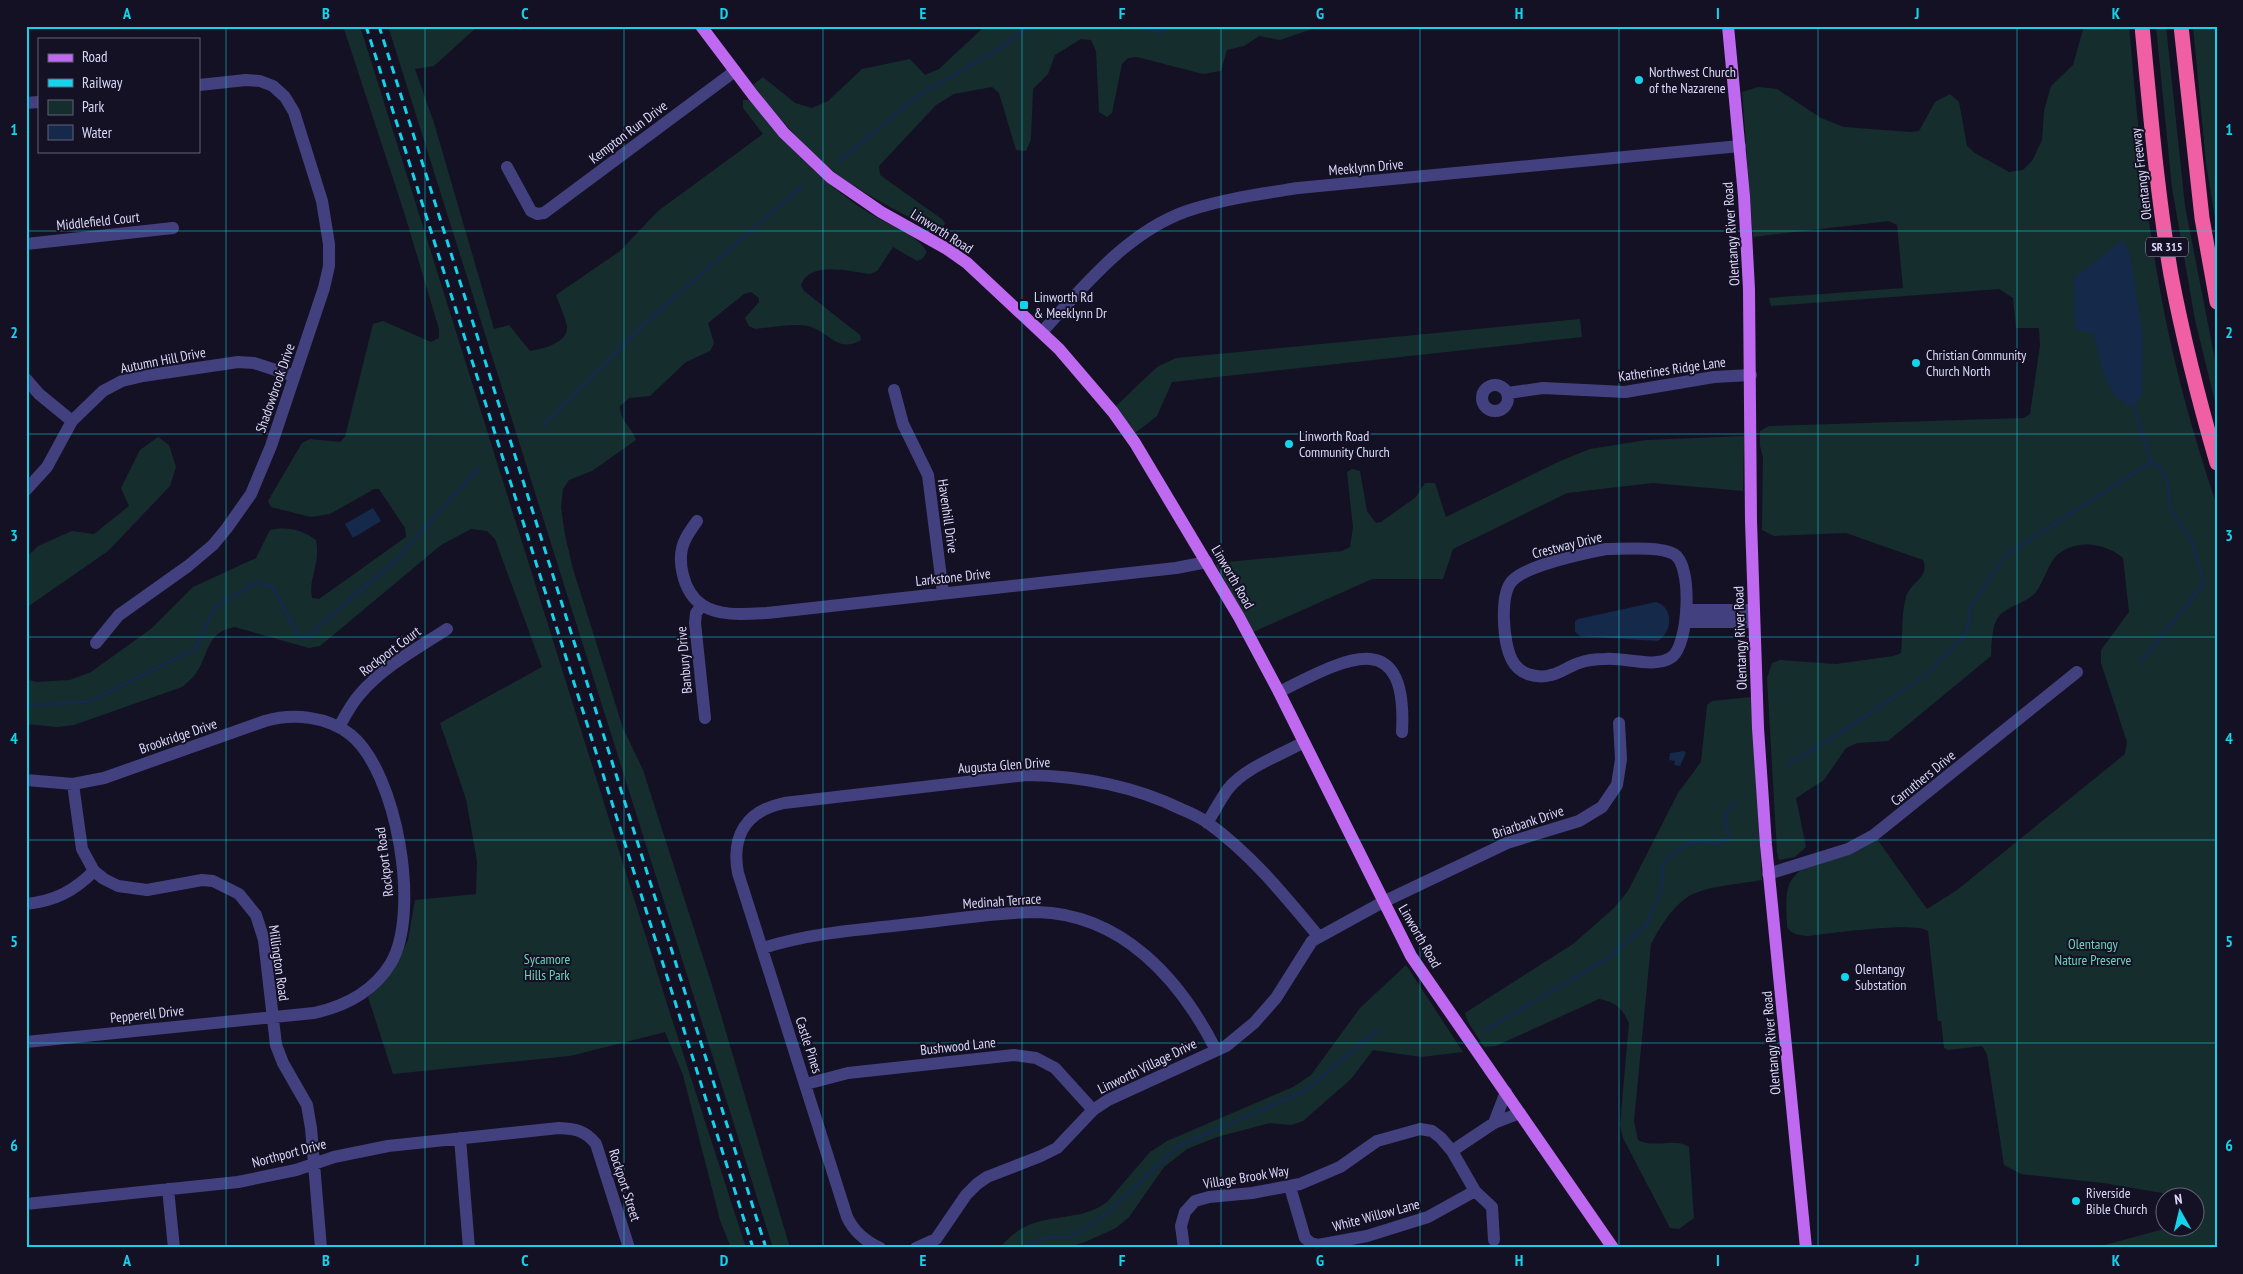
<svg xmlns="http://www.w3.org/2000/svg" width="2243" height="1274" font-family="'PT Sans Narrow',sans-serif">
	<style>
		.green { fill: #152e2d }
		.water { fill: #15294a }
		.lines { fill: none; stroke-linecap: round; stroke-linejoin: round }
		.stream { stroke: #15294a; stroke-width: 3 }
		.minor { stroke: #43407f; stroke-width: 12 }
		.major { stroke: #bf69f1; stroke-width: 12 }
		.highway { stroke: #f05ea3; stroke-width: 15 }
		.rail { stroke: #15d3ea; stroke-width: 3; stroke-dasharray: 8 6; stroke-linecap: butt }
		.grid { fill: none; stroke: #15d3ea; stroke-width: 1; stroke-opacity: 0.55 }
		.poi-dot { fill: #15d3ea; stroke: #141124; stroke-width: 2 }
		.labels { text-anchor: middle; stroke-width: 4; stroke-linejoin: round; paint-order: stroke }
		.shield { fill: #141124; stroke: #a09cba; stroke-width: 1 }
		.shield-label { font-size: 12px; font-weight: bold; fill: #dcd8fb }
		.poi-label { font-size: 14px; fill: #dcd8fb; stroke: #141124; text-anchor: start }
		.street-label { font-size: 14px; fill: #dcd8fb; stroke: #141124 }
		.park-label { font-size: 14px; fill: #6ad5bb; stroke: #141124 }
		.neatline { fill: none; stroke: #15d3ea; stroke-width: 2 }
		.grid-label { font-size: 16px; text-anchor: middle; font-weight: bold; fill: #15d3ea }
	</style>
	<rect width="100%" height="100%" fill="#141124"/>
	<path class="green" d="M343,26h17l309,984 77,238h-15l-11,-28 -37,-145 -18,-43 -95,24 -177,18 -25,-77 24,-25 16,-32 7,-40 61,-6 1,-33 -11,-62 -26,-76 102,-56 -47,-128 -8,-8 -16,-2 -30,16 -121,101 -11,2 -74,-21c-31,5 -25,29 -41,49 -3,4 -8,7 -12,11l-108,38 -17,2 -31,-3v-45l10,3 34,-2 21,-8 61,-44 41,-41 63,-29 14,-28c17,-4 33,0 46,10 5,24 -8,37 -4,58l7,1 87,-62 -1,-9 -26,-39h-5l-44,25 -19,3 -40,-10 -3,-6 34,-58 8,-4 30,3 5,-5 28,-113 10,-3 48,21 8,-4v-9l-35,-117z
		M388,26h90l-44,40 -19,3 19,54 60,206 15,-4 21,26c12,-2 39,-8 37,-25 -2,-10 -8,-22 -11,-31l64,-44 38,-40 105,-77 -20,-26v-8h6c37,43 74,85 122,114 18,12 46,19 56,38l-5,7 -5,2 -24,-14 -16,24 -7,3c-20,-2 -60,-14 -69,11l3,6 56,44 1,5c-23,13 -30,-6 -50,-13 -13,-5 -42,1 -56,2l-6,-3 -4,-8 14,-16v-4l-8,-6 -7,2 -36,29 6,20 -4,8 -24,11 -36,34 -21,2 -9,8c0,16 11,19 16,34l-44,31 -23,9 -6,9 -2,18 4,28 8,34 50,159 20,42 69,215 78,263h-17z
		M985,26h336l-41,14 -21,-4 -15,10 -17,4 -6,21 -18,3 -66,-17 -9,1 -6,6 -10,49 -5,4 -8,-5 -3,-61 -5,-11 -10,-1 -26,16 -7,19 -15,15 -2,50 -5,12 -10,-1 -17,-57 -7,-6 -38,7 -18,11 -57,61 1,9 63,45 2,4 -5,5 -11,-1c-25,-14 -52,-27 -76,-43 -40,-25 -71,-64 -100,-100l10,-8 32,26 17,5 16,-7 34,-32 48,-10 15,16 14,-6z
		M2084,26h45c8,88 15,177 31,264 13,73 33,145 57,216v741l-9,1h-114l77,-21 25,-1v-30h-16l-77,-13 -82,-9 -17,-9 -17,-111 -5,-8 -34,4 -4,-2 -3,-27h-3l-10,-90c-14,-10 -100,3 -122,5 -9,-2 -14,-1 -19,-9 0,-12 -2,-27 1,-39 6,-26 63,-43 86,-53l53,74 30,-19 168,-136 2,-12 -26,-79v-13l28,-38 -6,-54c-17,-15 -48,-20 -67,-2 -9,10 -12,26 -21,37 -10,10 -23,12 -33,20 -11,8 -10,31 -11,43l-103,85 -31,2 -11,5 -22,32 -28,18 10,49 -11,10 -16,3 -2,-8 -10,-174 5,-15 8,-3 56,4 57,-8 8,-3c2,-17 0,-39 5,-56 5,-16 24,-19 17,-37l-77,-27 -72,3 -12,-6 1,-73 -3,-11v-15l9,-5 255,-8 6,-4 10,-69 -1,-17h-23l-3,-30 -14,-9 -228,17 -2,-8 134,-10 -6,-63 -8,-4 -136,16 -11,-145 16,-5 19,2 44,29 23,9 66,5 9,-1 16,-29 15,-8 9,8 8,44 8,7 34,19 14,-2 9,-9 10,-21 2,-29 7,-25 22,-21z
		M2156,26h10l19,180 32,164v40l-22,-90 -23,-132z
		M2193,26h24v205l-11,-68z
		M1580,319l2,18 -410,45 -15,34 -22,17 -19,-27 41,-39 19,-9z
		M1744,436l-1,55 -90,-8 -86,10 -114,56 -10,30h-71l-119,53 -37,-67 12,-3 114,-11 8,-4 3,-20 -6,-55 5,-3 8,2 7,40 9,12 5,-1 35,-25 9,-14h10l11,34 112,-55 32,-13 56,-9z
		M158,437l11,8 7,22 -6,19 -62,65 -82,57v-50l12,-12 34,-15 22,3 35,-28 -8,-18 19,-38z
		M1751,697l11,183c-20,4 -60,6 -76,18 -16,12 -26,29 -35,46l-17,177 4,19c16,9 36,-3 51,7l5,71 -15,11 -9,-1 -47,-90 -3,-13 9,-102c-7,-15 -13,-21 -30,-24l-103,47 -12,1 -16,-25 -3,-9 108,-69 41,-36 14,-17 50,-98 23,-31 6,-57 5,-4z
		M1406,965l57,87 -42,5 -48,-7 -22,29 -48,42 -12,4 -21,-2 -53,14 -30,12 -23,18 -35,50 -13,11 -31,14 -20,6h-65c32,-42 74,-21 107,-46l43,-50 17,-11 126,-54 18,-12 49,-67z"/>
	<path class="water" d="M2122,240l8,14 13,83 -1,58 -8,11c-30,-5 -34,-47 -40,-72l-19,-5c-1,-17 0,-34 -1,-51z
		M373,508l8,13 -28,17 -8,-14z
		M1656,602c18,5 17,31 1,39l-77,-5 -5,-4v-11l3,-2z
		M1684,751l2,2 -6,13 -6,-1 1,-4 -6,-1 1,-7z"/>
	<g class="lines">
		<path class="stream" d="M1136,26l25,6 9,-6
			M839,161l80,-66 78,-45 29,-21 12,-3
			M2134,406l17,56 11,8 6,14 2,25 22,32 12,43 -64,79
			M544,425l107,-107 151,-132
			M26,705l62,-3 108,-54 19,-41 40,-24 17,3 27,51 11,-1 13,-14 70,-59 86,-95
			M1787,765l59,-36 80,-54 41,-42 3,-26 36,-52 145,-93
			M1484,1031l124,-73 39,-34 15,-37v-22c20,-19 25,-28 55,-21l12,-7 -5,-21 11,-14
			M1025,1248l8,-6 19,-5h18l28,-16 82,-76 123,-53 74,-61"/>
		<path class="minor" d="M26,103l13,-1
			M507,167l24,44 6,3 7,-1 191,-142
			M26,244l147,-16
			M1042,332c41,-45 85,-100 145,-121 36,-12 73,-17 111,-23l442,-42
			M26,379l13,15 33,27
			M1482 398a13 13 0 1 1 26 0a13 13 0 1 1-26 0Z
			M894,390l9,34 25,51 15,118
			M1508,393l35,-5 82,4 89,-15 37,-2
			M26,490l21,-23 25,-46 31,-30 19,-10 21,-5 95,-14 16,1 40,13
			M697,521c-4,6 -8,11 -11,17 -11,20 -3,54 16,67 18,12 45,9 65,8l409,-45 31,-6
			M1606,549c18,0 53,-3 68,5 19,11 15,90 -2,103 -18,12 -47,0 -67,2 -8,0 -18,1 -26,4 -10,3 -18,10 -28,12 -15,4 -32,-1 -39,-15 -9,-17 -13,-67 1,-80 15,-15 72,-27 93,-31z
			M702,605l-6,8 -1,10 10,95
			M1686,610h68
			M1686,622h68
			M96,643l23,-28 69,-49 25,-21 14,-17 24,-34 20,-48 53,-158 5,-22v-22l-7,-43 -28,-89 -9,-15 -12,-11 -13,-5 -14,-1 -47,5
			M1279,692c64,-32 129,-70 123,40
			M339,727c6,-11 12,-23 21,-33 23,-27 58,-46 87,-65
			M26,780l47,4 31,-6 161,-57c28,-8 62,-5 86,14 46,38 70,177 40,228 -17,28 -45,43 -77,50l-288,29
			M73,784l9,65 12,22 10,8 14,7 29,4 55,-10 11,1 26,13 17,21 8,25 12,105 7,18 24,42 4,23 10,120
			M1207,823c7,-11 13,-23 21,-34 16,-21 53,-34 76,-47
			M1768,874l80,-25 26,-14 203,-163
			M26,904c29,-3 48,-13 68,-33
			M763,948c50,-16 104,-19 157,-25 38,-4 78,-11 117,-11 85,2 143,67 179,138
			M806,1084l42,-11 166,-18 22,3 19,10 38,42
			M1494,1123l12,-31
			M460,1138l9,110
			M1452,1151l42,-28 26,-10
			M1290,1187l15,51 6,5 7,2 49,-9 61,-19 47,-26
			M168,1189l6,59
			M26,1204l212,-22 58,-12 38,-13 54,-11 171,-18c16,1 26,2 37,16l33,104
			M880,1248c-15,-7 -26,-16 -33,-31l-109,-344c-7,-37 8,-62 46,-70l243,-28c54,1 105,10 154,34 9,4 19,8 27,14 43,31 77,73 111,114
			M916,1248l20,-9 30,-44 11,-11 10,-7 54,-21 16,-8 36,-38 15,-10 118,-54 28,-23 22,-25 36,-57 71,-39 124,-59 72,-22 23,-14 15,-22 4,-26 -2,-36
			M1184,1248l-3,-22 4,-14 10,-11 14,-4 43,-4 48,-9 40,-17 37,-26 43,-12 12,2 9,7 11,13 23,40 17,16 2,33"/>
		<path class="major" d="M701,26l52,69 31,38 22,21 24,23 51,35 66,37 20,14 92,86 54,63 22,31 104,174 40,75 132,264 202,292
			M1728,26l16,170 5,93 2,232 7,207 8,117 40,403"/>
		<path class="highway" d="M2142,26c8,83 15,167 29,249 12,63 28,126 46,188
			M2181,26l21,192 15,84"/>
		<path class="rail" d="M366,26l387,1222
			M379,26l387,1222"/>
	</g>
	<path class="grid" d="M226,26v1222M425,26v1222M624,26v1222M823,26v1222M1022,26v1222M1221,26v1222M1420,26v1222M1619,26v1222M1818,26v1222M2017,26v1222M26,231h2191M26,434h2191M26,637h2191M26,840h2191M26,1043h2191"/>
	<g class="poi-dot">
		<circle cx="1639" cy="80" r="5"/>
		<rect x="1019" y="300" width="10" height="10" rx="2.5"/>
		<circle cx="1916" cy="363" r="5"/>
		<circle cx="1289" cy="444" r="5"/>
		<circle cx="1845" cy="977" r="5"/>
		<circle cx="2076" cy="1201" r="5"/>
	</g>
	<g class="labels">
		<rect class="shield" x="2146" y="237.5" width="42" height="19" rx="4"/>
		<g class="shield-label">
			<text x="2167" y="251">SR 315</text>
		</g>
		<g class="poi-label">
			<text x="1649" y="77">Northwest Church<tspan x="1649" dy="16">of the Nazarene</tspan></text>
			<text x="1034" y="302">Linworth Rd<tspan x="1034" dy="16">&amp; Meeklynn Dr</tspan></text>
			<text x="1926" y="360">Christian Community<tspan x="1926" dy="16">Church North</tspan></text>
			<text x="1299" y="441">Linworth Road<tspan x="1299" dy="16">Community Church</tspan></text>
			<text x="1855" y="974">Olentangy<tspan x="1855" dy="16">Substation</tspan></text>
			<text x="2086" y="1198">Riverside<tspan x="2086" dy="16">Bible Church</tspan></text>
		</g>
		<g class="street-label">
			<text transform="translate(628 132) rotate(-37)" y="5">Kempton Run Drive</text>
			<text transform="translate(1366 167) rotate(-5)" y="5">Meeklynn Drive</text>
			<text transform="translate(2141 174) rotate(-97)" y="5">Olentangy Freeway</text>
			<text transform="translate(98 221) rotate(-6)" y="5">Middlefield Court</text>
			<text transform="translate(942 231) rotate(32)" y="5">Linworth Road</text>
			<text transform="translate(1731 234) rotate(-94)" y="5">Olentangy River Road</text>
			<text transform="translate(163 360) rotate(-11)" y="5">Autumn Hill Drive</text>
			<text transform="translate(1672 369) rotate(-8)" y="5">Katherines Ridge Lane</text>
			<text transform="translate(275 388) rotate(-71)" y="5">Shadowbrook Drive</text>
			<text transform="translate(948 516) rotate(82)" y="5">Havenhill Drive</text>
			<text transform="translate(1567 545) rotate(-14)" y="5">Crestway Drive</text>
			<text transform="translate(953 577) rotate(-6)" y="5">Larkstone Drive</text>
			<text transform="translate(1233 577) rotate(60)" y="5">Linworth Road</text>
			<text transform="translate(1740 638) rotate(-92)" y="5">Olentangy River Road</text>
			<text transform="translate(390 651) rotate(-37)" y="5">Rockport Court</text>
			<text transform="translate(684 660) rotate(-95)" y="5">Banbury Drive</text>
			<text transform="translate(178 736) rotate(-19)" y="5">Brookridge Drive</text>
			<text transform="translate(1004 765) rotate(-4)" y="5">Augusta Glen Drive</text>
			<text transform="translate(1923 778) rotate(-39)" y="5">Carruthers Drive</text>
			<text transform="translate(1528 822) rotate(-19)" y="5">Briarbank Drive</text>
			<text transform="translate(384 862) rotate(-97)" y="5">Rockport Road</text>
			<text transform="translate(1002 901) rotate(-4)" y="5">Medinah Terrace</text>
			<text transform="translate(1420 936) rotate(60)" y="5">Linworth Road</text>
			<text transform="translate(279 963) rotate(82)" y="5">Millington Road</text>
			<text transform="translate(147 1014) rotate(-6)" y="5">Pepperell Drive</text>
			<text transform="translate(1771 1043) rotate(-95)" y="5">Olentangy River Road</text>
			<text transform="translate(809 1045) rotate(72)" y="5">Castle Pines</text>
			<text transform="translate(958 1046) rotate(-6)" y="5">Bushwood Lane</text>
			<text transform="translate(1147 1066) rotate(-26)" y="5">Linworth Village Drive</text>
			<text transform="translate(289 1153) rotate(-15)" y="5">Northport Drive</text>
			<text transform="translate(1246 1177) rotate(-9)" y="5">Village Brook Way</text>
			<text transform="translate(625 1185) rotate(72)" y="5">Rockport Street</text>
			<text transform="translate(1376 1215) rotate(-15)" y="5">White Willow Lane</text>
		</g>
		<g class="park-label">
			<text x="2093" y="949">Olentangy<tspan x="2093" dy="16">Nature Preserve</tspan></text>
			<text x="547" y="964">Sycamore<tspan x="547" dy="16">Hills Park</tspan></text>
		</g>
	</g>
	<rect width="2243" height="1274" fill="none" stroke="#141124" stroke-width="55"/>
	<rect x="38" y="38" width="162" height="115" fill="#141124" stroke="#64617a"/>
	<rect x="48" y="54" width="25" height="8" fill="#bf69f1" stroke="#64617a"/>
	<text x="82" y="62" font-size="15" fill="#dcd8fb">Road</text>
	<rect x="48" y="79" width="25" height="8" fill="#15d3ea" stroke="#64617a"/>
	<text x="82" y="88" font-size="15" fill="#dcd8fb">Railway</text>
	<rect x="48" y="100" width="25" height="15" fill="#152e2d" stroke="#64617a"/>
	<text x="82" y="112" font-size="15" fill="#dcd8fb">Park</text>
	<rect x="48" y="125" width="25" height="15" fill="#15294a" stroke="#64617a"/>
	<text x="82" y="138" font-size="15" fill="#dcd8fb">Water</text>
	<g transform="translate(2180 1212) rotate(352)"><circle r="24" fill="#141124" stroke="#64617a"/>
	<path d="M0-4L9 19L0 12L-9 19Z" fill="#15d3ea"/>
	<text y="-8" font-size="14" font-weight="bold" text-anchor="middle" fill="#dcd8fb">N</text>
	</g>
	<rect x="28" y="28" width="2188" height="1218" class="neatline"/>
	<g class="grid-label">
		<text x="127" y="19">A</text>
		<text x="326" y="19">B</text>
		<text x="525" y="19">C</text>
		<text x="724" y="19">D</text>
		<text x="923" y="19">E</text>
		<text x="1122" y="19">F</text>
		<text x="1320" y="19">G</text>
		<text x="1519" y="19">H</text>
		<text x="1718" y="19">I</text>
		<text x="1917" y="19">J</text>
		<text x="2116" y="19">K</text>
		<text x="14" y="135">1</text>
		<text x="2229" y="135">1</text>
		<text x="14" y="338">2</text>
		<text x="2229" y="338">2</text>
		<text x="14" y="541">3</text>
		<text x="2229" y="541">3</text>
		<text x="14" y="744">4</text>
		<text x="2229" y="744">4</text>
		<text x="14" y="947">5</text>
		<text x="2229" y="947">5</text>
		<text x="14" y="1151">6</text>
		<text x="2229" y="1151">6</text>
		<text x="127" y="1266">A</text>
		<text x="326" y="1266">B</text>
		<text x="525" y="1266">C</text>
		<text x="724" y="1266">D</text>
		<text x="923" y="1266">E</text>
		<text x="1122" y="1266">F</text>
		<text x="1320" y="1266">G</text>
		<text x="1519" y="1266">H</text>
		<text x="1718" y="1266">I</text>
		<text x="1917" y="1266">J</text>
		<text x="2116" y="1266">K</text>
	</g>
</svg>
